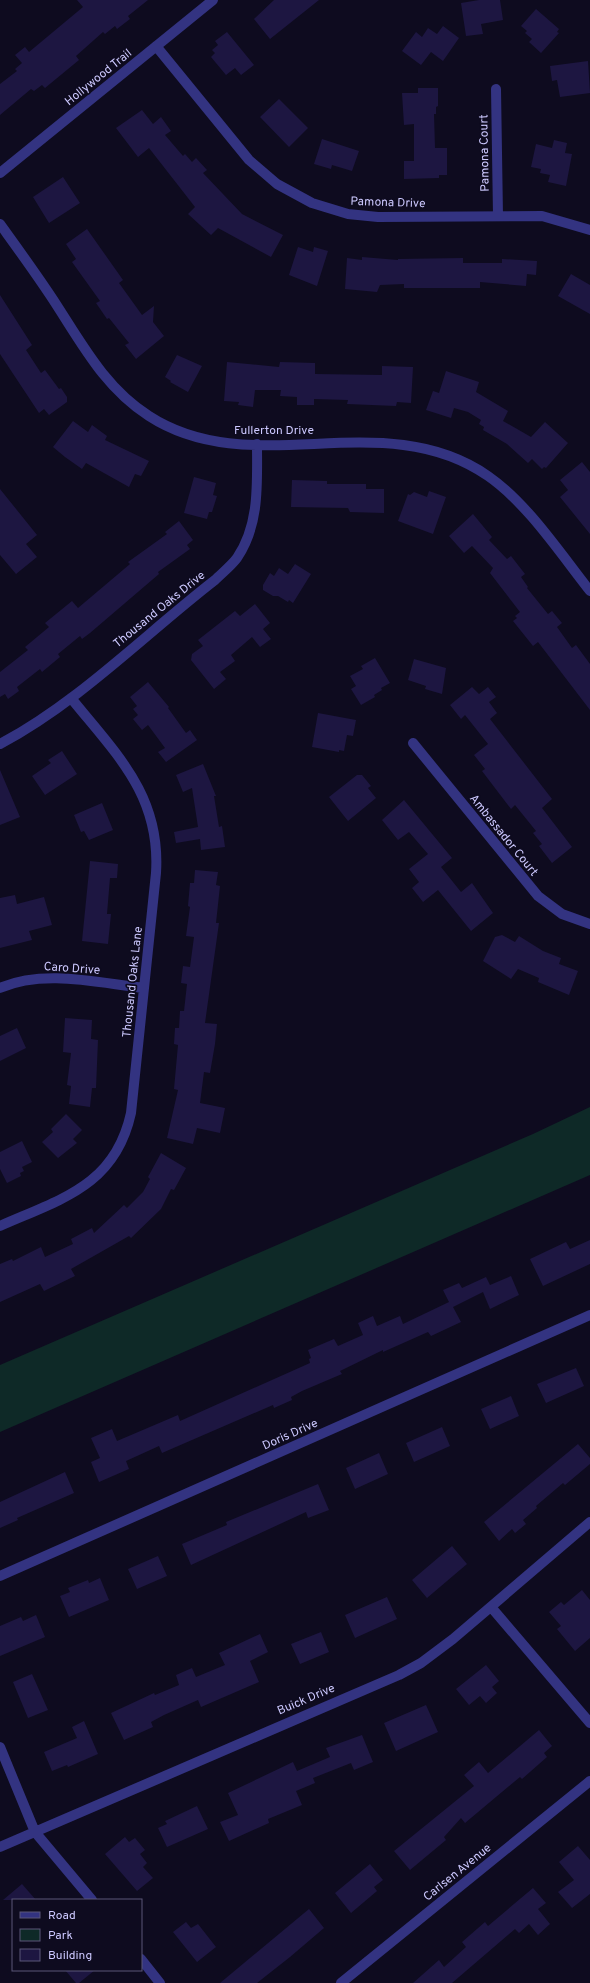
<svg xmlns="http://www.w3.org/2000/svg" width="590" height="1983" font-family="Overpass,sans-serif">
	<style>
		.green { fill: #0e2927 }
		.building { fill: #1d1641 }
		.lines { fill: none; stroke-linecap: round; stroke-linejoin: round }
		.minor { stroke: #333381; stroke-width: 10 }
		.labels { text-anchor: middle; stroke-width: 3.5; stroke-linejoin: round; paint-order: stroke }
		.street-label { font-size: 12px; fill: #cdc9ff; stroke: #0e0b1f }
	</style>
	<rect width="100%" height="100%" fill="#0e0b1f"/>
	<path class="green" d="M590,1107v68l-590,257v-67l533,-231z"/>
	<path class="building" d="M77,0h71l-20,16 2,3 -13,10 -2,-3 -10,8 -2,-2 -27,24 3,4 -34,28 -3,-3 -8,6 -3,-2 -31,26v-31l17,-13 -2,-2 7,-6 -7,-8 10,-8 4,5 54,-45z
		M274,0h45l-49,39 -16,-20z
		M479,0h21l3,20 -22,4 2,10 -17,2 -5,-33z
		M536,9l23,20 -2,3 2,1 -18,20 -12,-11 3,-3 -7,-6 2,-2 -6,-5z
		M443,26l16,12 -16,23 -12,-9 -10,13 -19,-14 14,-19 6,5 6,-9 9,6z
		M227,32l27,33 -13,10 -6,-7 -9,7 -15,-18 4,-4 -3,-3 6,-5 -3,-4z
		M588,61l2,32 -30,4 -3,-17 -5,1 -2,-15z
		M418,88h20v18l-2,1v7h-2l1,34h12v27h-8v3l-35,1v-18h10v-37l-10,1 -2,-32h16z
		M279,99l29,29 -19,19 -29,-30z
		M142,110l11,14 8,-7 10,14 -6,4 18,21 2,-2 7,8 4,-4 11,12 -4,3 39,41 41,21 -12,22 -53,-29 -7,7 -23,-21 7,-7 -46,-59 -11,9 -22,-29z
		M322,139l37,12 -7,20 -20,-6 -1,4 -17,-5z
		M554,140l13,3 -2,10 7,1 -6,32 -18,-4 2,-7 -10,-2 1,-4 -10,-2 5,-23 16,4z
		M63,177l17,26 -31,20 -16,-26z
		M87,229l36,51 -4,3 23,32 12,-9 -1,16 11,14 -28,23 -11,-14 4,-2 -20,-25 -2,1 -11,-16 4,-2 -28,-39 4,-3 -10,-15z
		M298,247l15,5 1,-5 14,4 -11,35 -28,-11z
		M362,257l36,3v-1l65,-1v5h39v-4l35,2 -1,14 -9,-1 -1,12 -46,-4v6h-76v-4l-24,1 -3,7 -32,-3 2,-31 15,2z
		M571,274l19,11v29l-32,-18z
		M0,295l32,50 -6,5 15,23 4,-3 14,19 2,-1 6,9v5l-18,13 -5,-6 -5,4 -39,-59z
		M177,355l25,11 -14,26 -18,-10 1,-1 -6,-4z
		M227,362l52,5 1,-5 35,1v11l67,1v-9l31,1 -2,36 -14,-1 -1,4 -49,-2 1,-4 -34,-1v6h-17v-8l-17,-1 1,-6h-26l-2,17 -15,-2 1,-3 -15,-1z
		M446,371l33,11 -3,10 32,19 -5,10 28,16 14,-15 23,21 -22,25 -2,-1 -2,2 -10,-10 -4,4 -21,-19 -24,-14 1,-3 -5,-3 2,-4 -13,-8 -14,-4 -3,10 -25,-8 7,-19 6,2z
		M73,421l15,11 4,-7 15,11 -2,4 44,21 -8,15 -6,-2 -6,13 -43,-24 -4,6 -17,-12 -12,-10z
		M582,462l8,10v62l-30,-37 8,-7 -8,-10z
		M194,477l22,6 -3,12 4,1 -5,16h-3l-2,7 -23,-6z
		M292,480l35,1v3h39v5h18v24l-34,-1 -2,-4 -57,-1z
		M0,489l37,46 -11,9 11,13 -21,17 -16,-19z
		M429,491l17,6 -13,37 -35,-13 10,-27 2,1 4,-3 13,5z
		M473,514l19,23 -3,3 18,19 4,-3 14,18 -4,3 7,10 -1,1 21,26 4,-3 10,12 -5,4 15,21 4,-3 14,19v46l-52,-68 -5,4 -20,-25 4,-3 -2,-2 5,-4 -30,-39 3,-5 -21,-22 -8,7 -15,-17z
		M179,521l14,19 -6,5 3,4 -32,23 1,2 -69,59 -8,6 -2,-3 -22,18 2,3 -18,15 -2,-3 -23,18 2,4 -11,8 -3,-5 -5,3v-25l28,-22 -3,-3 24,-20 -4,-4 27,-22 6,7 52,-44 -2,-2 39,-28 -2,-2z
		M295,564l16,10 -18,29 -4,-3 -1,2 -10,-6h-5l-10,-6v-5l7,-12 4,3 5,-8 9,6z
		M255,604l15,19 -7,6 8,10 -11,8 -8,-10 -21,18 4,6 -15,11 6,7 -12,10 -23,-29 1,-6 11,-8 -5,-6 37,-29 5,5z
		M375,658l15,25 -9,5 1,2 -8,5 1,2 -14,8 -10,-16 5,-3 -6,-10 13,-7 -2,-3z
		M414,659l32,9 -4,26 -17,-5 1,-3 -18,-6z
		M148,682l21,25 -1,1 18,25 4,-3 7,10 -31,22 -8,-10 7,-4 -17,-23 -6,5 -9,-11 5,-4 -5,-6 4,-3 -7,-9z
		M472,687l7,7 9,-7 8,10 -7,5 8,11 -7,6 62,80 -10,9 30,39 -20,16 -13,-17 3,-2 -9,-11 3,-2 -21,-26 -4,4 -29,-38 3,-2 -11,-14 14,-11 -23,-29 -4,4 -11,-14z
		M318,713l38,7 -3,16 -6,-1 -3,16 -5,-1v2l-27,-5z
		M62,751l15,23 -32,21 -13,-19 19,-13 -3,-3z
		M203,764l13,32h-2l5,31 3,-1 3,21 -24,3 -1,-11 -24,4 -2,-11 24,-5 -6,-39 -9,4 -7,-17z
		M0,770l20,47 -20,8z
		M357,775h5l9,11 -3,2 8,10 -28,23 -19,-24z
		M404,800l48,58 -11,9 20,25 11,-9 21,30 -22,18 -33,-41 -15,12 -11,-14 7,-6 -10,-13 19,-15 -19,-22 -11,8 -16,-20z
		M102,803l11,27 -24,10 -5,-9 -3,1 -7,-17z
		M90,861l28,3 -1,14h-7l-3,36h4l-3,30 -26,-3z
		M195,870l23,2 -2,13 4,1 -4,37h3l-14,100 12,1 -2,20 -5,29 -6,-1 -4,31 25,5 -5,25 -23,-5 -4,16 -26,-6 11,-48 -4,-1 4,-44 -4,-1 1,-16h4l1,-17h4l3,-27 -6,-1 2,-17 7,1 4,-30 -8,-1 4,-29 -2,-1 2,-23h4z
		M15,895l2,9 27,-7 8,28 -23,6 3,9 -32,8v-50z
		M502,935l13,7 4,-6 24,15 18,7 -2,6 19,7 -9,24 -31,-13 1,-4 -21,-9 -7,10 -28,-18 12,-24z
		M65,1018l27,2 -1,19 7,1 -2,48h-4l-2,19 -21,-3 2,-18 -4,-1 4,-32 -8,-1z
		M17,1028l9,20 -26,13v-25z
		M66,1114l16,16 -9,9 4,4 -19,15 -16,-16 11,-10 -2,-3z
		M22,1141l10,21 -10,5 2,4 -4,2 1,3 -14,7 -7,-14v-17z
		M161,1153l25,15 -12,22 -3,-1 -10,20 -30,29 -2,-2 -58,33 4,7 -31,15 -4,-7 -40,18v-38l12,-5 1,2 28,-14 4,10 28,-13 -2,-5 21,-11 2,5 30,-28 3,3 16,-16 7,-13 -2,-2z
		M590,1240v24l-47,22 -13,-27 36,-17 4,7z
		M511,1276l8,19 -29,14 -7,-17 -30,15 8,15 -30,14 -3,-4 -45,20v-2l-43,21 2,3 -40,17 -11,6 1,3 -18,8 -1,-3 -111,48 -3,-7 -33,15 3,8 -30,13 -8,-20 9,-4 -9,-20 21,-9 5,12 61,-26 2,6 130,-58 -1,-4 2,-1 -3,-8 26,-11 4,7 25,-11 -5,-12 15,-7 4,10 23,-10 3,8 46,-22 -6,-12 16,-7 3,5 24,-11 4,8z
		M576,1368l8,18 -38,17 -9,-19z
		M511,1396l8,20 -29,13 -9,-20z
		M442,1427l8,19 -36,16 -8,-19z
		M578,1444l12,14v6l-25,21 -2,-2 -27,23 1,2 -14,12 3,4 -11,9 -3,-4 -13,12 -15,-19z
		M379,1453l9,21 -33,15 -9,-21z
		M65,1472l9,21 -57,25 1,2 -18,8v-26z
		M318,1484l11,26 -21,8 -2,-6 -115,53 -9,-21 45,-19 -1,-3z
		M452,1546l15,18 -40,34 -15,-18z
		M158,1556l9,20 -30,13 -9,-20z
		M100,1578l9,22 -40,17 -9,-21 10,-4 -2,-4 20,-8 1,3z
		M582,1590l8,10v38l-15,13 -18,-22 4,-3 -12,-14 12,-10 3,3z
		M387,1597l10,22 -42,19 -10,-23z
		M36,1615l9,22 -45,19v-30l21,-9 2,4z
		M321,1632l8,20 -29,12 -9,-20z
		M260,1634l8,18 -18,9 9,21 -58,25 -3,-7 -34,15 -13,7 2,5 -29,13 -13,-27 43,-20 1,2 24,-10 -3,-10 16,-7 4,9 29,-12 -6,-12z
		M486,1665l13,16 -7,6 5,6 -11,10 -6,-7 -11,9 -13,-16z
		M32,1674l16,36 -20,8 -15,-36z
		M426,1705l12,27 -42,19 -12,-28z
		M84,1721l14,33 -30,13 -1,-2 -15,6 -8,-19 33,-14 -5,-11z
		M539,1730l13,16 -8,7 3,4 -25,22 -2,-2 -55,46 -4,-5 -17,19 2,3 -36,30 -16,-19 80,-65 -10,-11 15,-13 9,11z
		M362,1735l11,27 -19,8 -3,-7 -38,15 2,5 -19,8 6,14 -34,14 1,4 -40,18 -9,-19 18,-7 -10,-22 65,-31 4,9 33,-14 -4,-9z
		M197,1806l11,23 -41,18 -9,-19 9,-4 -2,-3z
		M125,1837l4,5 6,-4 10,12 -5,4 7,9 -4,4 10,11 -16,13 -32,-37z
		M578,1846l12,14v34l-18,14 -14,-16 16,-12 -15,-18z
		M370,1864l13,16 -9,7 3,4 -26,22 -16,-20z
		M22,1884l14,16h-33z
		M533,1888l13,15 -8,6 12,15 -12,11 -9,-11 -10,9 -4,-4 -63,54h-39l26,-23 5,7 22,-20 -4,-5 23,-20 3,4z
		M309,1909l15,19 -34,29 -33,26h-37z
		M186,1922l5,6 7,-4 18,23 -19,15 -24,-30z
		M65,1970h30l-16,13h-3z"/>
	<g class="lines">
		<path class="minor" d="M156,46l93,114 28,24 35,19 36,11 30,3 164,-1 48,14
			M496,89l2,127
			M0,173l213,-173
			M0,224c18,25 37,51 54,77 28,43 51,87 95,115 103,67 234,-13 339,60 39,27 72,77 102,115
			M413,743l125,153 24,18 28,10
			M0,744c79,-42 144,-109 215,-164 7,-7 16,-14 22,-22 23,-34 20,-75 20,-114
			M0,988c44,-19 98,-5 144,0
			M0,1226c61,-27 115,-40 131,-113l25,-240c5,-78 -40,-119 -85,-175
			M0,1576l590,-261
			M491,1607l99,116
			M0,1747l35,85 57,68
			M0,1847l399,-172 22,-12 32,-24 137,-117
			M141,1959l19,24
			M341,1983l249,-202"/>
	</g>
	<g class="labels">
		<g class="street-label">
			<text transform="translate(98 77) rotate(-39)" y="4">Hollywood Trail</text>
			<text transform="translate(484 153) rotate(-91)" y="4">Pamona Court</text>
			<text transform="translate(388 202) rotate(2)" y="4">Pamona Drive</text>
			<text x="274" y="434">Fullerton Drive</text>
			<text transform="translate(159 609) rotate(-39)" y="4">Thousand Oaks Drive</text>
			<text transform="translate(504 835) rotate(51)" y="4">Ambassador Court</text>
			<text transform="translate(72 968) rotate(4)" y="4">Caro Drive</text>
			<text transform="translate(132 982) rotate(-84)" y="4">Thousand Oaks Lane</text>
			<text transform="translate(290 1434) rotate(-24)" y="4">Doris Drive</text>
			<text transform="translate(306 1699) rotate(-23)" y="4">Buick Drive</text>
			<text transform="translate(457 1872) rotate(-39)" y="4">Carlsen Avenue</text>
		</g>
	</g>
	<rect x="12" y="1899" width="130" height="72" fill="#0e0b1f" stroke="#5a5779"/>
	<rect x="20" y="1912" width="20" height="6" fill="#333381" stroke="#5a5779"/>
	<text x="48" y="1919" font-size="12" fill="#cdc9ff">Road</text>
	<rect x="20" y="1929" width="20" height="12" fill="#0e2927" stroke="#5a5779"/>
	<text x="48" y="1939" font-size="12" fill="#cdc9ff">Park</text>
	<rect x="20" y="1949" width="20" height="12" fill="#1d1641" stroke="#5a5779"/>
	<text x="48" y="1959" font-size="12" fill="#cdc9ff">Building</text>
</svg>
